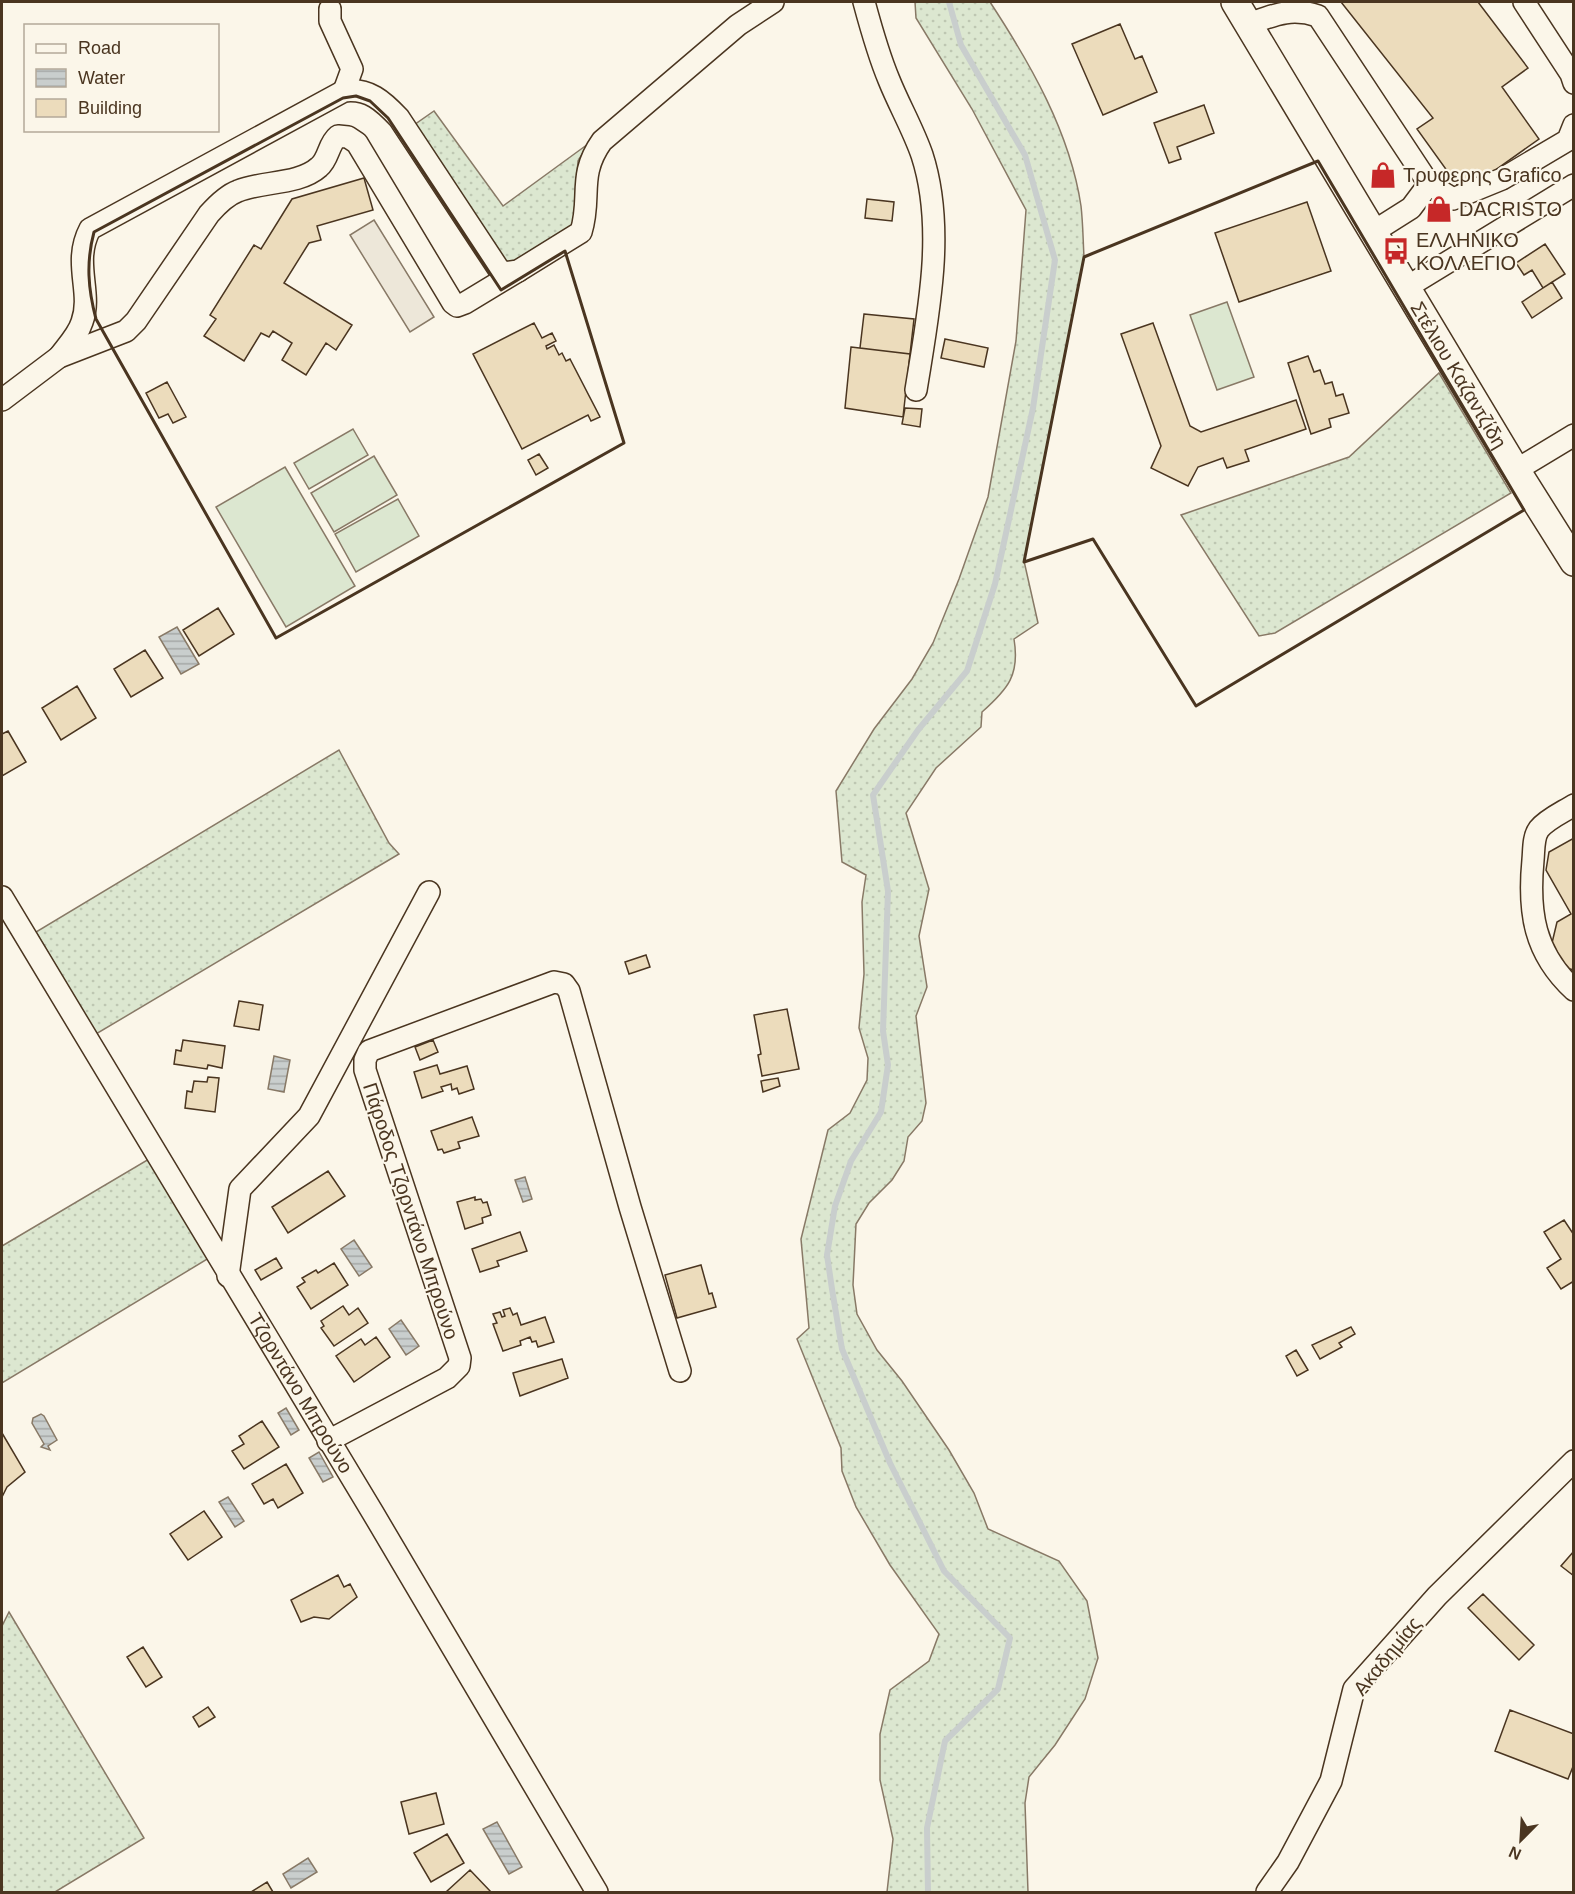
<svg xmlns="http://www.w3.org/2000/svg" width="1575" height="1894" font-family="Helvetica,sans-serif">
	<style>
		.grass { fill: url(#grass-dots); stroke: #887966; stroke-width: 1.5 }
		.pitch { fill: #dce7d0; stroke: #887966; stroke-width: 1.5 }
		.parking { fill: #ede7d9; stroke: #887966; stroke-width: 1.5 }
		.water { fill: url(#water-rules); stroke: #887966; stroke-width: 1.5 }
		.lines { fill: none; stroke-linecap: round; stroke-linejoin: round }
		.stream { stroke: #c9cecd; stroke-width: 6 }
		.building { fill: #ecdcbc; stroke: #4a3520; stroke-width: 1.5 }
		.minor-casing { stroke: #4a3520; stroke-width: 24 }
		.major-casing { stroke: #4a3520; stroke-width: 30 }
		.minor { stroke: #fbf6e9; stroke-width: 21 }
		.major { stroke: #fbf6e9; stroke-width: 27 }
		.wall { stroke: #4a3520; stroke-width: 3 }
		.labels { text-anchor: middle; stroke-width: 4.5; stroke-linejoin: round; paint-order: stroke }
		.poi-label { font-size: 20px; fill: #4a3520; stroke: #fbf6e9; text-anchor: start }
		.street-label { font-size: 20px; fill: #4a3520; stroke: #fbf6e9 }
	</style>
	<defs>
		<pattern id="grass-dots" width="8" height="8" patternUnits="userSpaceOnUse" patternTransform="scale(1.5)"><rect width="8" height="8" fill="#dce7d0"/><path d="M2 2h.1M6 6h.1" fill="none" stroke="#bec7b2" stroke-width="1.8" stroke-linecap="round"/></pattern>
		<pattern id="water-rules" width="6" height="5" patternUnits="userSpaceOnUse" patternTransform="scale(1.5)"><rect width="6" height="5" fill="#c9cecd"/><path d="M0 2.5h6" fill="none" stroke="#a5a8a6"/></pattern>
	</defs>
	<rect width="100%" height="100%" fill="#fbf6e9"/>
	<path class="grass" d="M915,2h75c40,61 80,130 91,204 2,17 2,34 3,51l-60,304 14,62 -24,16c6,36 -6,50 -32,73l-1,15 -45,41 -30,45 23,76 -10,47 8,51 -11,29 10,87 -4,18 -14,16 -4,24 -12,19 -23,23 -13,21 -3,61 4,29 20,36 25,31 47,69 25,43 14,36 71,32 28,40 11,57 -13,41 -30,46 -26,32 -4,26 3,89h-141l6,-53 -13,-59v-46l10,-44 39,-29 10,-27 -49,-69 -34,-58 -14,-36 -1,-23 -44,-109 12,-11 -8,-89 27,-109 22,-17 17,-33 1,-22 -9,-30 5,-54 -2,-72 4,-27 -24,-13 -6,-71 38,-62 38,-50 21,-36 26,-64 29,-82 28,-156 10,-131 -54,-101 -56,-91z
		M434,111l69,95 85,-62 -10,17 -5,69 -59,35h-9l-91,-140z
		M1439,373l72,120 -236,140 -16,3 -78,-121 168,-58z
		M339,750l50,93 10,11 -303,180 -60,-102z
		M149,1159l60,99 -207,125v-137z
		M9,1612l135,226 -89,54h-53v-266z"/>
	<path class="pitch" d="M1227,302l27,75 -37,13 -27,-75z
		M353,429l15,26 -59,34 -15,-26z
		M374,456l23,39 -63,37 -23,-39z
		M285,467l70,119 -69,41 -70,-120z
		M398,499l21,37 -63,36 -21,-38z"/>
	<path class="parking" d="M374,220l60,97 -24,15 -60,-97z"/>
	<path class="water" d="M177,627l22,37 -18,10 -22,-37z
		M274,1056l16,4 -6,32 -16,-3z
		M525,1177l7,22 -9,3 -8,-22z
		M354,1240l18,27 -13,9 -18,-27z
		M401,1320l18,26 -13,9 -17,-26z
		M286,1408l13,22 -8,5 -13,-22z
		M41,1414l3,2 13,24 -9,6 2,4 -9,-3 3,-3 -12,-21 1,-5z
		M319,1452l14,25 -10,5 -14,-24z
		M228,1497l16,24 -9,6 -16,-25z
		M497,1822l25,45 -13,7 -26,-45z
		M308,1858l9,14 -26,16 -8,-14z"/>
	<g class="lines">
		<path class="stream" d="M928,1892l-1,-64 18,-87 53,-52 12,-51 -66,-67 -54,-108 -48,-114 -10,-60 -5,-34 8,-49 16,-45 30,-49 7,-47 -5,-34 5,-140 -15,-96 45,-65 49,-59 28,-87 38,-176 22,-148 -30,-105 -64,-110 -12,-43"/>
	</g>
	<path class="building" d="M1341,2h137l50,66 -26,19 37,52 -76,54 -46,-64 16,-11z
		M1120,24l15,35 7,-3 15,36 -54,23 -31,-71z
		M1204,105l10,28 -37,14 4,12 -12,4 -15,-40z
		M364,178l9,32 -56,16 4,14 -12,3 -25,40 68,42 -16,25 -10,-7 -20,32 -24,-15 10,-17 -19,-12 -4,6 -8,-4 -17,28 -40,-25 12,-17 -6,-4 44,-70 7,4 31,-50z
		M867,199l27,3 -2,19 -27,-3z
		M1307,202l24,69 -92,31 -24,-69z
		M1545,244l20,30 -22,14 -11,-18 -8,5 -8,-12z
		M1552,282l10,16 -30,20 -10,-16z
		M864,314l50,5 -4,35 -50,-6z
		M534,323l8,15 10,-5 4,8 -10,5 1,3 7,-4 5,10 3,-2 4,8 4,-2 30,58 -9,4 -3,-6 -66,34 -49,-95z
		M1153,323l37,103 11,6 95,-32 10,29 -61,21 4,11 -22,7 -4,-10 -25,9 -10,19 -37,-18 10,-22 -40,-112z
		M945,339l43,9 -4,19 -43,-9z
		M851,347l59,7 -7,63 -58,-9z
		M1308,356l6,16 6,-2 5,14 7,-2 4,14 7,-2 6,19 -20,6 2,8 -20,7 -23,-71z
		M167,382l19,35 -13,6 -5,-9 -9,4 -13,-25z
		M905,408l17,1 -2,18 -18,-3z
		M539,454l9,14 -12,7 -8,-15z
		M218,608l16,26 -35,22 -16,-26z
		M145,650l18,28 -32,19 -17,-28z
		M77,686l19,32 -35,22 -19,-32z
		M8,731l18,31 -24,14v-42z
		M1574,838v132l-8,-2 -14,-25 5,-21 14,-8 -25,-44 3,-18z
		M646,955l4,12 -21,7 -4,-12z
		M239,1001l24,4 -4,25 -25,-4z
		M787,1009l12,60 -37,7 -4,-21 3,-1 -7,-39z
		M183,1040l42,6 -3,22 -14,-3 -1,4 -33,-5 2,-14 5,1z
		M433,1040l5,12 -18,8 -5,-13z
		M437,1065l3,9 27,-8 7,23 -15,5 -2,-6 -5,2 -1,-6 -10,3 2,4 -21,7 -8,-26z
		M208,1077l11,1 -4,34 -30,-4 2,-17 5,1 2,-11 13,1z
		M778,1078l2,8 -17,6 -2,-11z
		M472,1117l7,19 -21,6 2,6 -16,5 -2,-4 -4,1 -7,-19z
		M328,1171l17,25 -57,37 -16,-26z
		M475,1197v3l6,-1 2,4 4,-1 4,13 -9,3 1,5 -18,6 -8,-27z
		M1564,1220l10,15v46l-13,8 -14,-21 14,-9 -17,-27z
		M520,1232l7,19 -30,10 2,5 -19,6 -8,-23z
		M276,1258l6,10 -21,12 -6,-10z
		M334,1263l14,22 -37,24 -14,-22 8,-5 -3,-4 14,-8 2,3z
		M701,1265l8,29 3,-1 4,14 -39,11 -12,-43z
		M343,1306l6,9 9,-7 10,15 -34,23 -13,-18 3,-2 -3,-5z
		M510,1308l3,7 4,-2 4,12 24,-8 9,25 -16,5 -2,-6 -4,1 -2,-5 -10,4 1,4 -18,6 -10,-27 4,-1 -4,-9 7,-2 2,5 3,-1 -2,-6z
		M1351,1327l4,7 -16,9 3,4 -22,12 -8,-14z
		M376,1337l14,20 -36,25 -18,-26 25,-17 4,6z
		M1296,1350l12,20 -11,6 -11,-20z
		M562,1359l6,19 -48,18 -7,-23z
		M262,1421l17,26 -35,22 -12,-18 12,-7 -5,-8z
		M2,1433l23,39 -18,15 -5,10z
		M286,1464l17,29 -25,15 -5,-9 -9,5 -12,-20z
		M204,1511l18,26 -34,23 -18,-26z
		M1574,1551v25l-13,-10z
		M338,1575l6,12 6,-3 7,13 -28,22 -15,-2 -13,5 -10,-22z
		M1483,1594l51,51 -15,15 -51,-52z
		M143,1647l19,30 -16,10 -19,-30z
		M208,1707l7,10 -16,10 -6,-10z
		M1510,1710l64,24v30l-6,15 -73,-28z
		M436,1793l8,31 -35,10 -8,-32z
		M447,1834l17,29 -33,19 -17,-29z
		M470,1870l21,22h-45z
		M267,1882l6,10h-22z"/>
	<g class="lines">
		<defs>
			<g id="minor">
				<path d="M864,2c7,26 14,52 25,78 10,25 24,49 33,75 24,74 6,160 -6,235"/>
				<path d="M1524,2l47,72 3,9"/>
				<path d="M330,9v12l22,48 -8,22"/>
				<path d="M1249,24c25,-9 42,-17 69,-8l111,168 -18,24 -38,24"/>
				<path d="M1429,184l24,15 49,-20 66,-39 6,-15"/>
				<path d="M1407,287l167,-102"/>
				<path d="M59,357c8,-11 19,-22 23,-35 11,-30 -10,-59 8,-93l254,-138c25,-3 39,10 55,27l99,150 5,5 15,-2 63,-39c11,-35 -4,-56 21,-91l136,-116 35,-23"/>
				<path d="M2,400l57,-43 67,-26 10,-10 73,-107c8,-9 18,-19 29,-23 24,-10 61,-6 81,-24 10,-8 9,-23 19,-31l10,1 9,6 96,160 4,3 8,-3 53,-32"/>
				<path d="M1516,470l58,-35"/>
				<path d="M1574,805c-11,7 -27,14 -35,24 -6,8 -5,21 -6,31 -5,52 1,93 41,130"/>
				<path id="s1" d="M2,897l371,616 224,379"/>
				<path d="M228,1276l12,-87 69,-73 120,-224"/>
				<path d="M328,1441l119,-63 12,-12 1,-8 -95,-288v-10l4,-9 185,-69 10,2 5,7 61,216 50,164"/>
				<path d="M1267,1892l21,-30 43,-81 23,-92 83,-93 137,-135"/>
			</g>
			<g id="major">
				<path id="s2" d="M1235,2l276,460 63,100"/>
			</g>
		</defs>
		<use href="#minor" class="minor-casing"/>
		<use href="#major" class="major-casing"/>
		<use href="#minor" class="minor"/>
		<use href="#major" class="major"/>
		<path class="wall" d="M356,96l14,5 18,17 113,172 64,-39 59,192 -348,195 -180,-319c-8,-30 -10,-57 -2,-87l249,-134z
			M1318,161l206,349 -328,196 -103,-167 -69,23 60,-305z"/>
	</g>
	<defs>
		<symbol id="shop-bare" viewBox="-9 -9 18 18"><path d="M-5-2.5h2.3a2.7 3.5 0 0 1 5.4 0H5L5.5 6h-11ZM-1.5-2.5h3a1.5 2.3 0 0 0-3 0Z" fill="#c62828" stroke="#fbf6e9" stroke-width="2.5" paint-order="stroke"/></symbol>
		<symbol id="bus-bare" viewBox="-9 -9 18 18"><path d="M-5-6H5V4H4V6H2V4H-2V6H-4V4H-5ZM-3.5-4V0h7V-4ZM-3.5 1.2v1.5H-2V1.2ZM2 1.2v1.5H3.5V1.2Z" fill="#c62828" stroke="#fbf6e9" stroke-width="2.5" paint-order="stroke"/></symbol>
	</defs>
	<g fill-rule="evenodd">
		<use href="#shop-bare" x="1364" y="156" width="38" height="38"/>
		<use href="#shop-bare" x="1420" y="190" width="38" height="38"/>
		<use href="#bus-bare" x="1377" y="232" width="38" height="38"/>
	</g>
	<g class="labels">
		<g class="poi-label">
			<text x="1403" y="182">Τρυφερης Grafico</text>
			<text x="1459" y="216">DACRISTO</text>
			<text x="1416" y="247">ΕΛΛΗΝΙΚΟ<tspan x="1416" dy="23">ΚΟΛΛΕΓΙΟ</tspan></text>
		</g>
		<g class="street-label">
			<text dy="7" stroke="none"><textPath href="#s2" startOffset="435">Στέλιου Καζαντζίδη</textPath></text>
			<text transform="translate(411 1211) rotate(72)" y="7">Πάροδος Τζορντάνο Μπρούνο</text>
			<text dy="7" stroke="none"><textPath href="#s1" startOffset="579">Τζορντάνο Μπρούνο</textPath></text>
			<text transform="translate(1387 1656) rotate(-51)" y="7">Ακαδημίας</text>
		</g>
	</g>
	<rect width="1575" height="1894" fill="none" stroke="#4a3520" stroke-width="6"/>
	<rect x="24" y="24" width="195" height="108" fill="#fbf6e9" stroke="#b4a999" stroke-width="1.5"/>
	<rect x="36" y="44" width="30" height="9" fill="#fbf6e9" stroke="#b4a999" stroke-width="1.5"/>
	<text x="78" y="54" font-size="18" fill="#4a3520">Road</text>
	<rect x="36" y="69" width="30" height="18" fill="url(#water-rules)" stroke="#b4a999" stroke-width="1.5"/>
	<text x="78" y="84" font-size="18" fill="#4a3520">Water</text>
	<rect x="36" y="99" width="30" height="18" fill="#ecdcbc" stroke="#b4a999" stroke-width="1.5"/>
	<text x="78" y="114" font-size="18" fill="#4a3520">Building</text>
	<g transform="translate(1521 1840) rotate(204)" stroke="#fbf6e9" stroke-width="4.5" paint-order="stroke">
	<path d="M0-4.5L10 22L0 15L-10 22Z" fill="#4a3520"/>
	<text y="-9" font-size="16" font-weight="bold" text-anchor="middle" fill="#4a3520">N</text>
	</g>
</svg>
